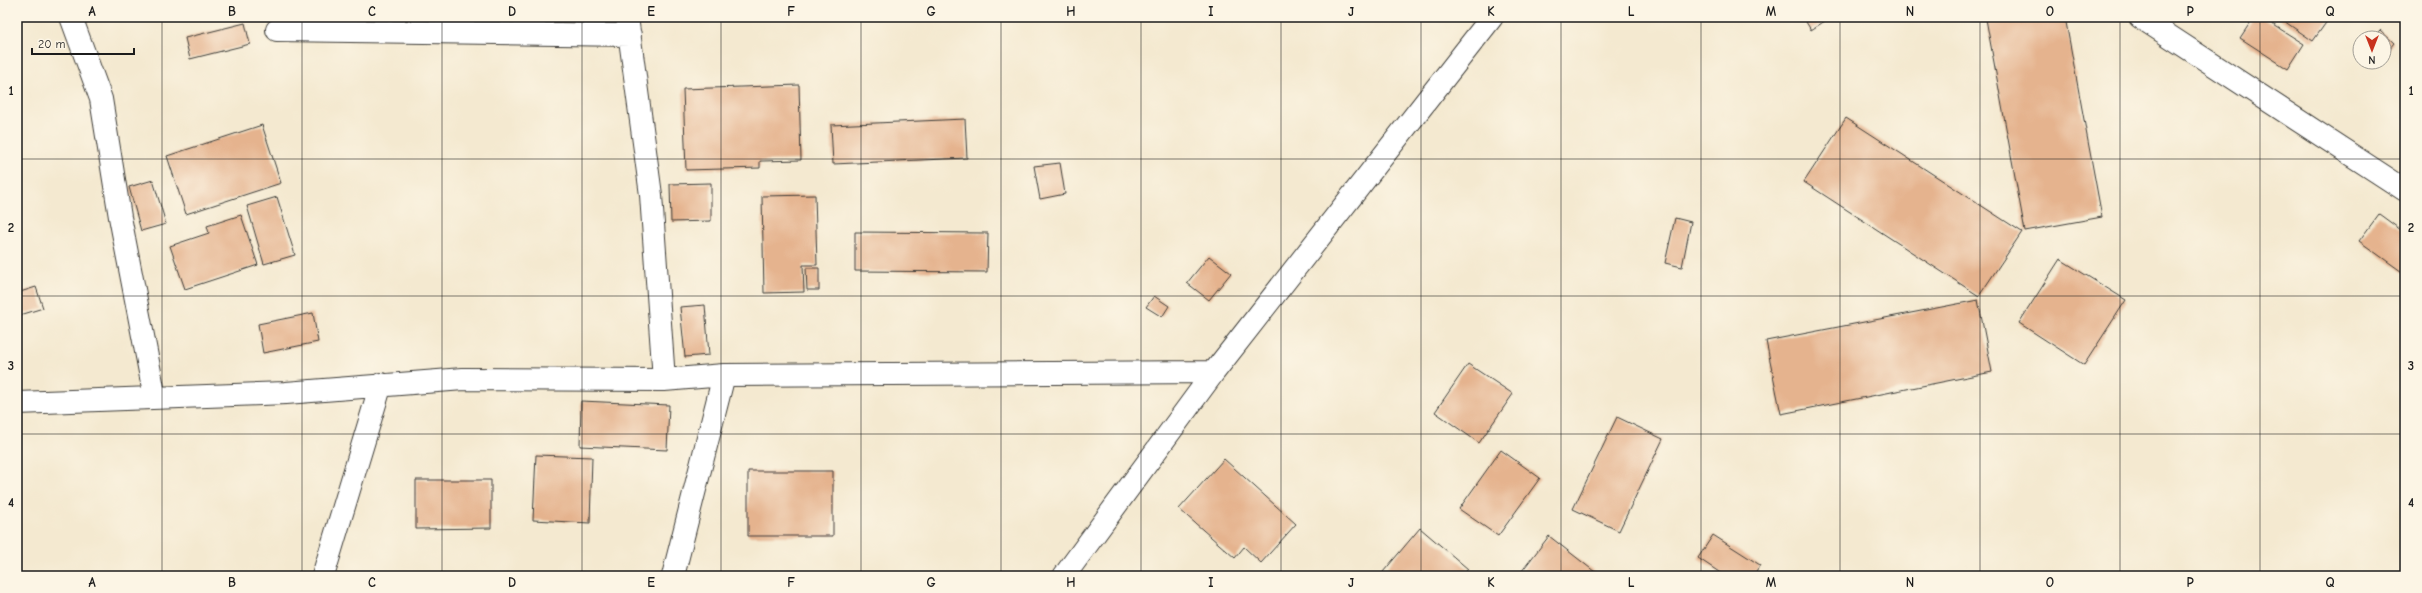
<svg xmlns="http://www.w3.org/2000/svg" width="2422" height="593" font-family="'Comic Neue',sans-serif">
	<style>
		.building { fill: #e5b38e }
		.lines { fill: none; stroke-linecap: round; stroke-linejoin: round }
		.minor-casing { stroke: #3c3b37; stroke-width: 24 }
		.minor { stroke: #fff; stroke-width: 22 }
		.grid { fill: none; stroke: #1c1c1c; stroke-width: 1; stroke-opacity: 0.55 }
		.neatline { fill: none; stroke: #1c1c1c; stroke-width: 1.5 }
		.grid-label { font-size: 13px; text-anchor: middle; font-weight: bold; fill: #1c1c1c }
	</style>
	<rect width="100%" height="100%" fill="#fcf5e5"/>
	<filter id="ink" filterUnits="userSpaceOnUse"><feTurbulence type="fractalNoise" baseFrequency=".025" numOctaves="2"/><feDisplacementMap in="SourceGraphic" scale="8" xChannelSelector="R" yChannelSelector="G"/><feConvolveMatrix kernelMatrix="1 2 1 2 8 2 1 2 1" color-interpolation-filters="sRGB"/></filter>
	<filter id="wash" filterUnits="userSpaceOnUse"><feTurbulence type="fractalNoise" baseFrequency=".012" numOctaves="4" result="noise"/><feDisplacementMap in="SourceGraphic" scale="16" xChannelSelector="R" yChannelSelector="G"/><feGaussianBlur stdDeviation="0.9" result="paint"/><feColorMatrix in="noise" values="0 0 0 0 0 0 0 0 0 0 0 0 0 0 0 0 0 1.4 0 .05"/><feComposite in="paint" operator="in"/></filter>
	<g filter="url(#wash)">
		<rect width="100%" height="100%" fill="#f4e9d0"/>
		<g id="blocks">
			<path class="building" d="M1803,17h28l-20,13z
				M1997,17h68l37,200 -77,14 -39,-212z
				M2254,17h7l43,27 -16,25 -48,-31z
				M2278,17h52l-17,24z
				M245,23l5,21 -60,15 -5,-21z
				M2380,30l14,13 -10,12v-17h-12z
				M799,85l2,75 -41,1v7l-74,2 -3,-81z
				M1846,118l176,114 -43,64 -175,-114z
				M965,119l2,39 -134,6 -2,-39z
				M262,125l19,58 -95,31 -19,-58z
				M1060,163l5,31 -25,5 -6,-33z
				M153,180l13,44 -25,7 -12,-44z
				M711,183v38l-40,1 -1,-38z
				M815,195l2,70h-14l1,27 -40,1 -2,-97z
				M277,197l18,58 -31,9 -17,-58z
				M2379,214l26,19v41l-46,-33z
				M241,215l17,50 -73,24 -15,-43 39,-13 -2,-7z
				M1675,218l16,4 -9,45 -17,-4z
				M855,232l133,1 -1,39 -132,-1z
				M1209,256l22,17 -22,27 -22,-17z
				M2060,259l66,41 -42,65 -65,-42z
				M806,268h13v22h-12z
				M36,287l7,21 -26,8v-23z
				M1154,296l15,10 -7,11 -16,-10z
				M1978,300l14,72 -211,42 -15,-73z
				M705,305l4,50 -24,2 -5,-50z
				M313,313l5,29 -55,11 -5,-29z
				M1468,364l45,30 -34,49 -44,-31z
				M581,401l88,4 -2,45 -87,-4z
				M1617,417l46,22 -44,92 -46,-22z
				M1501,450l39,28 -42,58 -39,-27z
				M536,455l56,2 -2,66 -57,-3z
				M1224,459l72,65 -35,39 -17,-16 -9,11 -56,-49z
				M748,471h85v65h-85z
				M416,480h75v48l-75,1z
				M1420,528l48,41 -6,7h-75l-4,-4z
				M1713,535l47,30 -7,11h-28l-27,-18z
				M1549,536l46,36 -3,4h-74z"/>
		</g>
	</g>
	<g filter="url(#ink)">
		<use href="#blocks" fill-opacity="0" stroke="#3c3b37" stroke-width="1"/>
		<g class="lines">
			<defs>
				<path id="minor" d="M71,17l30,82 19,118 35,181
					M627,17l24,178 13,185
					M2140,17l265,173
					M277,30l353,5
					M17,403l269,-10 177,-14 201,1 60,-5 490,-3
					M323,576l58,-192
					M673,576l51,-201
					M1064,576l150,-204 278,-355"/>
			</defs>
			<use href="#minor" class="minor-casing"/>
			<use href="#minor" class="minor"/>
		</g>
	</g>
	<path class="grid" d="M162,17v559M302,17v559M442,17v559M582,17v559M721,17v559M861,17v559M1001,17v559M1141,17v559M1281,17v559M1421,17v559M1561,17v559M1701,17v559M1840,17v559M1980,17v559M2120,17v559M2260,17v559M17,159h2388M17,296h2388M17,434h2388"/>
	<rect width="2422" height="593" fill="none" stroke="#fcf5e5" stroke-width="44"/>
	<g transform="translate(2372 50) rotate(180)"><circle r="19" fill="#fcf5e5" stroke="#a29e95"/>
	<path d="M0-3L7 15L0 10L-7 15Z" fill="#c8321e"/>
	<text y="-6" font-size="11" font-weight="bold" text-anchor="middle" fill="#1c1c1c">N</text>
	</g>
	<path d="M32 48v6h102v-6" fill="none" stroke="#1c1c1c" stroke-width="2"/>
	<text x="38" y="48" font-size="12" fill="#1c1c1c" stroke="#fcf5e5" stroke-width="3" paint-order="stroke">20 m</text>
	<rect x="22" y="22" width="2378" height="549" class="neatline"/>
	<g class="grid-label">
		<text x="92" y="16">A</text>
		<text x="232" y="16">B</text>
		<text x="372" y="16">C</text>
		<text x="512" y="16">D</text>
		<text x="651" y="16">E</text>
		<text x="791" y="16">F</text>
		<text x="931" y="16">G</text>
		<text x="1071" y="16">H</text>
		<text x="1211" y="16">I</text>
		<text x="1351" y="16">J</text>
		<text x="1491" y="16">K</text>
		<text x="1631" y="16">L</text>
		<text x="1771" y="16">M</text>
		<text x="1910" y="16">N</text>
		<text x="2050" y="16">O</text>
		<text x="2190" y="16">P</text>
		<text x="2330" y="16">Q</text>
		<text x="11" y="95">1</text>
		<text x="2411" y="95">1</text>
		<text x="11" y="232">2</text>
		<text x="2411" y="232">2</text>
		<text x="11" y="370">3</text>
		<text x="2411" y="370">3</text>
		<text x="11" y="507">4</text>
		<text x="2411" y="507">4</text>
		<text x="92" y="587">A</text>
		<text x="232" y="587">B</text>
		<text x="372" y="587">C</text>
		<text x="512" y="587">D</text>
		<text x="651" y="587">E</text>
		<text x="791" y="587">F</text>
		<text x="931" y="587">G</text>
		<text x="1071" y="587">H</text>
		<text x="1211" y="587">I</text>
		<text x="1351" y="587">J</text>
		<text x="1491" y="587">K</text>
		<text x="1631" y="587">L</text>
		<text x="1771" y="587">M</text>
		<text x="1910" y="587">N</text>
		<text x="2050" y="587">O</text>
		<text x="2190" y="587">P</text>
		<text x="2330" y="587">Q</text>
	</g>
</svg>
